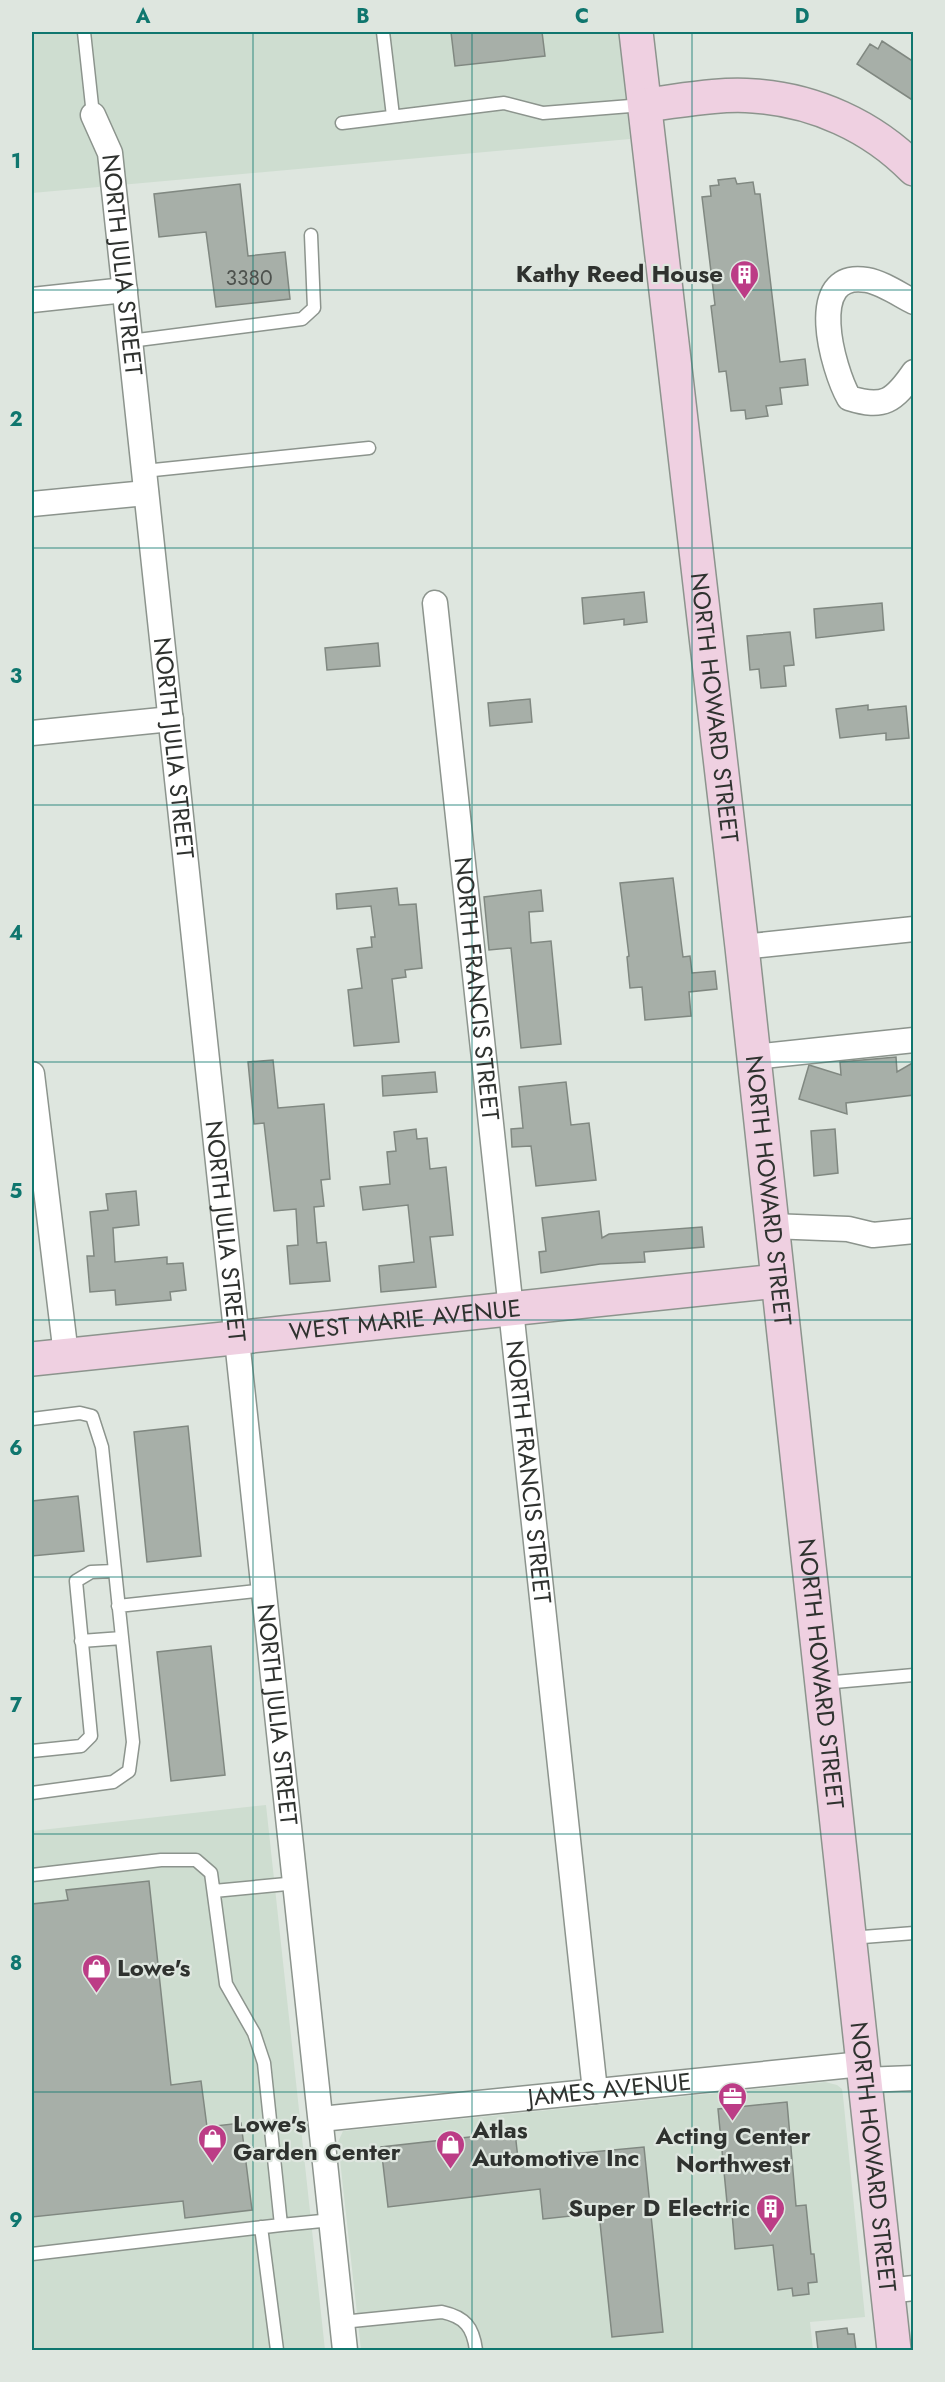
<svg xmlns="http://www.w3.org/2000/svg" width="945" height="2382" font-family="Jost,sans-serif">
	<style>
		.built { fill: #ceddd0 }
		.building { fill: #a7afa8; stroke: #808881; stroke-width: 1.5 }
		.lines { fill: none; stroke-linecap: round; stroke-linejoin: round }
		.lane-casing { stroke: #8c948d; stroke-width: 15 }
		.street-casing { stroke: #8c948d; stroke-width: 27 }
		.secondary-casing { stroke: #8c948d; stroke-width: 36 }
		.lane { stroke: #fff; stroke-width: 12 }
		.street { stroke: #fff; stroke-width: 24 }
		.secondary { stroke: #efd0e1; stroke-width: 33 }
		.grid { fill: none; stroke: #0f766e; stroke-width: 1.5; stroke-opacity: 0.55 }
		.labels { text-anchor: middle; stroke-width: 4.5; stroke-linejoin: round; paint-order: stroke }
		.number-label { font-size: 21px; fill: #4d514d }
		.street-label { font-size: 24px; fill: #2f322f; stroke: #dee6df }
		.poi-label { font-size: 24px; font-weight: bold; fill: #2f322f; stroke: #dee6df; text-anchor: start }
		.neatline { fill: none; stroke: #0f766e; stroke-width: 2 }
		.grid-label { font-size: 20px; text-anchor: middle; font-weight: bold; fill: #0f766e }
	</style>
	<rect width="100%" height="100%" fill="#dee6df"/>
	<path class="built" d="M32,32h587l11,107 -598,54z
		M266,1805l59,545h-293v-519z
		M825,2082l12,3 5,4 1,7 22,221 -55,5 3,28h-452l-23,-208 5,-11z"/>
	<path class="building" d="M451,32h91l3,24 -90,10z
		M882,41l32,21v39l-57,-37 13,-20 8,5z
		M735,178l2,6 16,-2 2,12h5l20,168 25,-3 3,26 -28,3 2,16 -16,2 2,10 -22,3 -1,-9 -14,1 -5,-40 -7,1 -8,-66 4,-1 -13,-108 9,-1 -1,-10 9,-1 -1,-5z
		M240,184l8,72 37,-4 5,47 -74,8 -10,-75 -47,5 -5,-43z
		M644,592l3,30 -23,3v-6l-40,5 -2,-26z
		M882,603l2,27 -68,8 -2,-29z
		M790,632l4,33 -10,1 2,20 -25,2 -2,-19 -9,1 -3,-34z
		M378,643l2,23 -53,4 -2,-22z
		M530,699l2,23 -42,4 -2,-23z
		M868,705v5l38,-4 3,32 -23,2v-7l-46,5 -4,-29z
		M673,878l10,79 7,-1 2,17 23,-2 2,18 -28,3 2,24 -46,4 -3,-33 -12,1 -3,-31 2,-1 -9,-73z
		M397,888l2,17 17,-1 6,64 -17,2 1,7 -14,2 7,63 -45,4 -6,-56 14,-2 -5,-39 15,-2 -1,-10h4l-4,-31 -34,3 -1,-15z
		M541,890l2,21 -14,1 2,31 20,-2 10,103 -40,4 -10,-100 -22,2 -5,-53z
		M896,1057l1,15 17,-10v33l-68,8 1,11 -48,-15 10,-34 32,10 -1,-13z
		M273,1060l5,48 46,-4 6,75 -9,1 3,26 -10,1 3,36 9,-1 4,39 -40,3 -3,-38 11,-1 -2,-36 -22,2 -10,-88 -10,1 -6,-62z
		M435,1072l2,20 -54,4 -1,-20z
		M566,1082l5,43 18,-2 7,57 -60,6 -5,-40 -19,1 -1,-18 12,-1 -4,-41z
		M416,1129l1,10 10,-1 3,31 16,-2 7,68 -23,2 6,50 -55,5 -2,-26 35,-4 -6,-57 -45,5 -3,-23 30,-3 -3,-32 9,-1 -2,-19z
		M835,1129l3,44 -24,3 -3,-45z
		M136,1191l3,34 -26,3 2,34 52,-5v7l16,-1 3,27 -16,2 1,8 -55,5 -1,-15 -25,2 -3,-36h7l-4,-44 18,-2 -2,-16z
		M599,1211l3,27 7,-4 93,-7 2,20 -60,5 1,10 -45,2 -59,9 -2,-21 7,-1 -4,-33z
		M188,1426l13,130 -54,6 -13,-130z
		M78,1496l6,55 -52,5v-55z
		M211,1646l14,129 -54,6 -14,-129z
		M149,1881l22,204 30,-4 6,46 34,-4 11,87 -67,8 -2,-17 -151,16v-313l36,-4 -2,-10z
		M787,2102l9,104 10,-1 5,49h3l3,28 -9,1 1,11 -16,2 -1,-8 -14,2 -5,-45 -38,4 -3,-36h-4l-10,-104z
		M515,2132l3,27 126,-12 19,185 -51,5 -13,-124 -56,6 -3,-30 -152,18 -7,-60z
		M847,2328l1,6h6l2,16h-38l-2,-18z"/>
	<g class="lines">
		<defs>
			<path id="lane" d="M84,32l9,83
				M383,32l10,84
				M342,123l162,-20 39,10 100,-8
				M130,341l172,-22 12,-11 -3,-73
				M144,471l225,-23
				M32,1419l48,-6 12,3 10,31 31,295 -4,29 -16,11 -81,11
				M118,1606l147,-16
				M81,1641l41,-3
				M823,1683l91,-8
				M32,1751l49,-5 10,-10 -15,-155 15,-9 23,-1
				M32,1875l129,-15h35l15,13 15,111 28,49 10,30 17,162 51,-5
				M214,1891l83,-8
				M850,1938l64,-5
				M261,2227l16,123
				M32,2254l249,-29
				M342,2322l100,-10c23,5 31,15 34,38"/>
			<g id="street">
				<path id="s1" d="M93,115l17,38 235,2197"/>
				<path d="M32,300l93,-10"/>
				<path d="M914,302c-14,-7 -31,-19 -47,-22 -63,-11 -34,90 -18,118 35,11 45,3 65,-26"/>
				<path d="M32,504l114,-11"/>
				<path id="s2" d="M435,603l160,1488"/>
				<path d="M32,733l139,-14"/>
				<path d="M742,947l172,-18"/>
				<path d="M754,1057l160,-17"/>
				<path d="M32,1074l34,281"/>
				<path d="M771,1226l77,3 25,6 41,-4"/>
				<path d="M863,2080l51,-2"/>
				<path id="s3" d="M321,2119l541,-55"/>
				<path d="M887,2291l27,-3"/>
			</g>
			<g id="secondary">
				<path id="s4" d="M636,32l106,915 152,1403"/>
				<path d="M645,105c35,-4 74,-12 109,-9 60,4 118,30 160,73"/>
				<path id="s5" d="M32,1359l745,-78"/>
			</g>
		</defs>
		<use href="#lane" class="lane-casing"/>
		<use href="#street" class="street-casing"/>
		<use href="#secondary" class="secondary-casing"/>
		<use href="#lane" class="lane"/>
		<use href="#street" class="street"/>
		<use href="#secondary" class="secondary"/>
	</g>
	<path class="grid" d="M253,32v2318M472,32v2318M692,32v2318M32,290h882M32,548h882M32,805h882M32,1062h882M32,1320h882M32,1577h882M32,1834h882M32,2092h882"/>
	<defs>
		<symbol id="building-pin" viewBox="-11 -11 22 30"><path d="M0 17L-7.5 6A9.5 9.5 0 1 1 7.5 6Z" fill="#bc3c86" stroke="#dee6df"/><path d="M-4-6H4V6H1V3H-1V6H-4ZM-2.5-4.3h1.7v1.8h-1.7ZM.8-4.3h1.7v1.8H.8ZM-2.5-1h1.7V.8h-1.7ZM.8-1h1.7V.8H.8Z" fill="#fff"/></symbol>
		<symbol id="shop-pin" viewBox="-11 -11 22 30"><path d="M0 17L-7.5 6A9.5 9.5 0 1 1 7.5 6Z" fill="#bc3c86" stroke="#dee6df"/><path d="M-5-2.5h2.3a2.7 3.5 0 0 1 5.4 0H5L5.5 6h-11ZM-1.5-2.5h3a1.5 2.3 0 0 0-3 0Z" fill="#fff"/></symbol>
		<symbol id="office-pin" viewBox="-11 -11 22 30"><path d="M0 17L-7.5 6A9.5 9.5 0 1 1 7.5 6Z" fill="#bc3c86" stroke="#dee6df"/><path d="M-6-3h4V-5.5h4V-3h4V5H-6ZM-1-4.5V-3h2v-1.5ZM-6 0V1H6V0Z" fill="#fff"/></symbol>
	</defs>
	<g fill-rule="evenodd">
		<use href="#building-pin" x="728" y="258" width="33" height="45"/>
		<use href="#shop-pin" x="80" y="1952" width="33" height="45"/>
		<use href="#office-pin" x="716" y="2080" width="33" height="45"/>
		<use href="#shop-pin" x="196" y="2122" width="33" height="45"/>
		<use href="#shop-pin" x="434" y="2128" width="33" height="45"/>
		<use href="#building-pin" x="754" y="2192" width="33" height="45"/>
	</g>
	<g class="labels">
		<g class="number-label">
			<text x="249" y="285">3380</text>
		</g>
		<g class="street-label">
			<text dy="8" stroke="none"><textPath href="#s1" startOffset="154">NORTH JULIA STREET</textPath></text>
			<text dy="8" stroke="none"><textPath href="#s4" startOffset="680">NORTH HOWARD STREET</textPath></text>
			<text dy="8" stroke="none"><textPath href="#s1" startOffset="640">NORTH JULIA STREET</textPath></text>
			<text dy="8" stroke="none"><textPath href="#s2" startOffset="388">NORTH FRANCIS STREET</textPath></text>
			<text dy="8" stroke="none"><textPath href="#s4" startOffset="1166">NORTH HOWARD STREET</textPath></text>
			<text dy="8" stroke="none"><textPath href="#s1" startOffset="1126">NORTH JULIA STREET</textPath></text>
			<text dy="8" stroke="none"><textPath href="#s5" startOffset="375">WEST MARIE AVENUE</textPath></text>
			<text dy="8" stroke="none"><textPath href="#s2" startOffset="874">NORTH FRANCIS STREET</textPath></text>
			<text dy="8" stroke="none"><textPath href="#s4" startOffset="1652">NORTH HOWARD STREET</textPath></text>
			<text dy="8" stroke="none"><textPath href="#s1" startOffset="1612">NORTH JULIA STREET</textPath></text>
			<text dy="8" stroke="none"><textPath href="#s3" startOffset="290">JAMES AVENUE</textPath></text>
			<text dy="8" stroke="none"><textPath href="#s4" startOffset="2138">NORTH HOWARD STREET</textPath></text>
		</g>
		<g class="poi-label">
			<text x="723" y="282" text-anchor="end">Kathy Reed House</text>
			<text x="117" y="1976">Lowe's</text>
			<text x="233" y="2132">Lowe's<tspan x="233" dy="28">Garden Center</tspan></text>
			<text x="472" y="2138">Atlas<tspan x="472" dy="28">Automotive Inc</tspan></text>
			<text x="733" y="2144" text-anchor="middle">Acting Center<tspan x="733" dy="28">Northwest</tspan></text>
			<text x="750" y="2216" text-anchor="end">Super D Electric</text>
		</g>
	</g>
	<rect width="945" height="2382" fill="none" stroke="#dee6df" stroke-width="66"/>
	<rect x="33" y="33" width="879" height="2316" class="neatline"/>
	<g class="grid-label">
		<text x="143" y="23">A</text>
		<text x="363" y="23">B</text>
		<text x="582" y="23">C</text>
		<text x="802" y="23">D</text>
		<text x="16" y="168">1</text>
		<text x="16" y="426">2</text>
		<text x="16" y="683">3</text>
		<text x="16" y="940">4</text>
		<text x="16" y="1198">5</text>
		<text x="16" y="1455">6</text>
		<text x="16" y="1712">7</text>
		<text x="16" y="1970">8</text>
		<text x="16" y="2227">9</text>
	</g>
</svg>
